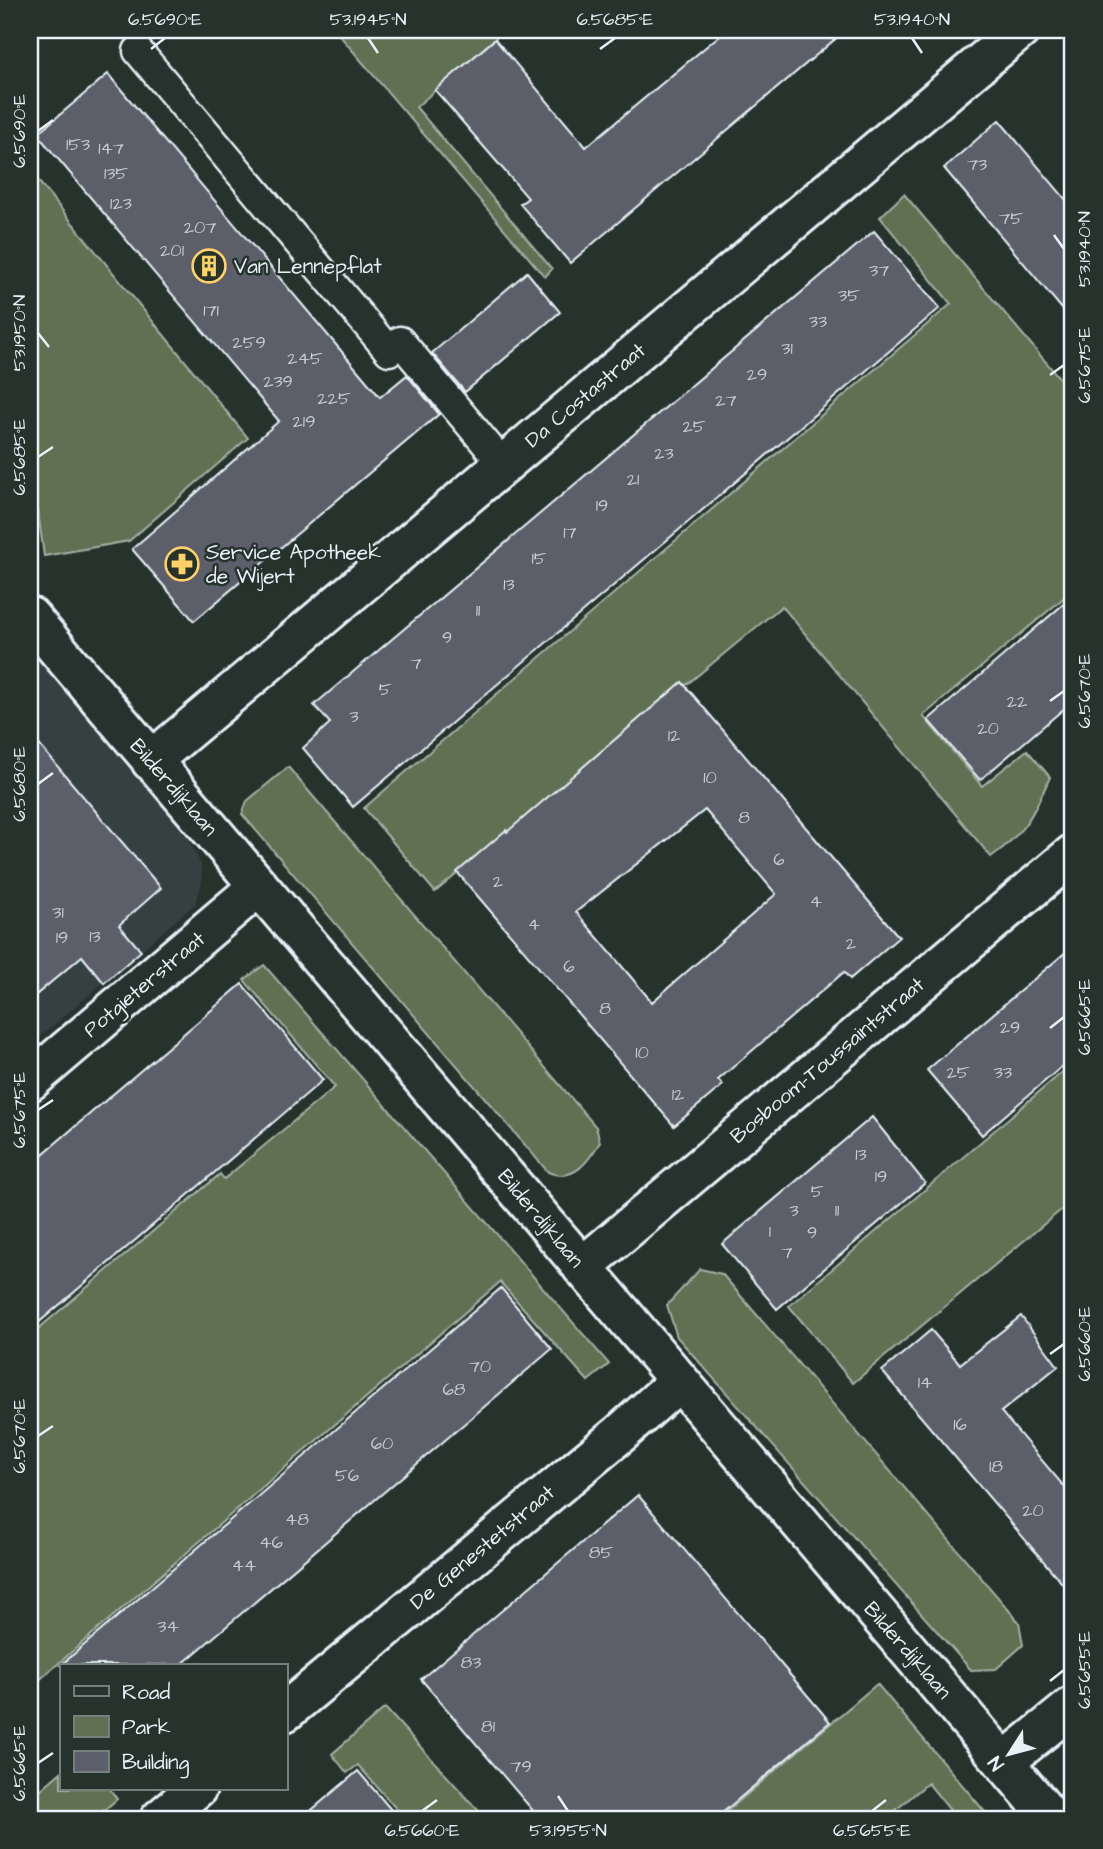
<svg xmlns="http://www.w3.org/2000/svg" width="1103" height="1849" font-family="'Architects Daughter',sans-serif">
	<style>
		.built { fill: #364040 }
		.green { fill: #607052; stroke: #a4b0a5; stroke-width: 2 }
		.building { fill: #5c5e6b; stroke: #e8f1f8; stroke-width: 2; fill-rule: evenodd }
		.lines { fill: none; stroke-linecap: round; stroke-linejoin: round }
		.service-casing { stroke: #e8f1f8; stroke-width: 33 }
		.minor-casing { stroke: #e8f1f8; stroke-width: 44 }
		.service { stroke: #26332d; stroke-width: 28 }
		.minor { stroke: #26332d; stroke-width: 38 }
		.ticks { fill: none; stroke: #e8f1f8; stroke-width: 2.5 }
		.labels { text-anchor: middle; stroke-width: 5; stroke-linejoin: round; paint-order: stroke }
		.number-label { font-size: 18px; fill: #c5ccd5 }
		.poi-label { font-size: 21px; fill: #e8f1f8; stroke: #26332d; text-anchor: start }
		.street-label { font-size: 21px; fill: #e8f1f8; stroke: #26332d }
		.neatline { fill: none; stroke: #e8f1f8; stroke-width: 2.5 }
		.ticks-label { font-size: 18px; text-anchor: middle; fill: #e8f1f8 }
	</style>
	<rect width="100%" height="100%" fill="#26332d"/>
	<filter id="ink" filterUnits="userSpaceOnUse"><feTurbulence type="fractalNoise" baseFrequency=".0143" numOctaves="2"/><feDisplacementMap in="SourceGraphic" scale="14" xChannelSelector="R" yChannelSelector="G"/><feConvolveMatrix kernelMatrix="1 2 1 2 8 2 1 2 1" color-interpolation-filters="sRGB"/></filter>
	<g filter="url(#ink)">
		<path class="built" d="M30,649l148,170 23,45 1,18 -7,22 -165,141z"/>
		<path class="green" d="M335,30h170l-89,77 136,162 -7,8z
			M30,171l218,267 -119,103 -85,15 -14,-103z
			M904,194l169,200v196l-150,126 59,70 45,-36 23,27c-16,36 -25,56 -59,80l-209,-251 -347,286 -71,-84 587,-504 -71,-87z
			M288,767l308,360 4,15c-12,20 -27,41 -52,30l-306,-358 5,-13z
			M264,965l345,399 -21,17 -88,-99 -470,406v-352l190,-162 4,5 111,-92 -91,-107z
			M1073,1063v137l-220,183 -64,-77z
			M700,1269l22,5 297,348 4,23 -27,24 -25,1 -294,-333 -10,-32z
			M877,1684l114,135h-34l-29,-36 -43,36h-167z
			M385,1708l101,111h-81l-47,-54 -11,8 -15,-19z
			M61,1772v16h48l8,11 -23,20h-64v-22l1,1z"/>
		<path class="building" d="M726,30h120l-276,233 -50,-59 8,-6 -93,-108 60,-51 91,108z
			M108,74l272,323 27,-22 32,39 -245,207 -62,-72 147,-128 -242,-287z
			M999,120l74,88v114l-129,-154z
			M874,231l66,77 -587,499 -50,-59 27,-25 -16,-18z
			M527,272l33,40 -95,80 -33,-39z
			M1073,596v105l-93,79 -52,-60z
			M682,682l217,255 -49,42 -6,-7 -126,108 5,5 -49,41 -217,-254 49,-42 1,2zM705,810l71,84 -124,108 -76,-90z
			M30,734l131,154 -42,37 22,26 -37,32 -22,-27 -52,44z
			M1073,946v111l-91,78 -55,-65z
			M242,984l81,96 -293,250v-165z
			M872,1117l53,66 -148,126 -55,-65z
			M501,1288l51,61 -371,316h-120z
			M1021,1316l37,50 -57,46 72,85v99l-191,-225 49,-41 29,34z
			M638,1495l192,227 -115,97h-175l-119,-140z
			M358,1771l41,48h-98z"/>
		<g class="lines">
			<defs>
				<path id="service" d="M138,51l251,300 11,-10 103,123"/>
				<path id="minor" d="M30,617l1022,1202
					M151,761l869,-731
					M30,1081l229,-195
					M582,1267l491,-413
					M285,1712l336,-279 57,-51
					M1004,1762l69,-56
					M160,1819l37,-31"/>
			</defs>
			<use href="#service" class="service-casing"/>
			<use href="#minor" class="minor-casing"/>
			<use href="#service" class="service"/>
			<use href="#minor" class="minor"/>
		</g>
	</g>
	<path class="ticks" d="M368,38l10,15M912,38l10,15M151,49l14,-11M600,49l15,-11M38,131l15,-11M1054,235l10,14M38,333l11,14M1050,375l14,-10M38,457l15,-10M1050,701l14,-10M38,784l15,-11M1050,1028l14,-11M38,1110l15,-10M1050,1354l14,-10M38,1436l15,-10M1050,1681l14,-11M38,1763l15,-10M558,1796l10,15M422,1811l15,-11M872,1811l14,-11"/>
	<defs>
		<symbol id="building-ring" viewBox="-11 -11 22 22"><circle r="9.5" fill="#26332d" stroke="#ffd166" stroke-width="1.5"/><path d="M-4-6H4V6H1V3H-1V6H-4ZM-2.5-4.3h1.7v1.8h-1.7ZM.8-4.3h1.7v1.8H.8ZM-2.5-1h1.7V.8h-1.7ZM.8-1h1.7V.8H.8Z" fill="#ffd166"/></symbol>
		<symbol id="pharmacy-ring" viewBox="-11 -11 22 22"><circle r="9.5" fill="#26332d" stroke="#ffd166" stroke-width="1.5"/><path d="M-2-6h4v4h4v4h-4v4h-4v-4h-4v-4h4Z" fill="#ffd166"/></symbol>
	</defs>
	<g fill-rule="evenodd">
		<use href="#building-ring" x="190" y="247" width="38" height="38"/>
		<use href="#pharmacy-ring" x="163" y="545" width="38" height="38"/>
	</g>
	<g class="labels">
		<g class="number-label">
			<text x="78" y="150">153</text>
			<text x="111" y="154">147</text>
			<text x="977" y="170">73</text>
			<text x="116" y="179">135</text>
			<text x="121" y="209">123</text>
			<text x="1011" y="224">75</text>
			<text x="200" y="233">207</text>
			<text x="172" y="256">201</text>
			<text x="879" y="276">37</text>
			<text x="849" y="301">35</text>
			<text x="211" y="316">171</text>
			<text x="818" y="327">33</text>
			<text x="249" y="348">259</text>
			<text x="787" y="354">31</text>
			<text x="305" y="364">245</text>
			<text x="757" y="380">29</text>
			<text x="278" y="387">239</text>
			<text x="334" y="404">225</text>
			<text x="726" y="406">27</text>
			<text x="304" y="427">219</text>
			<text x="694" y="432">25</text>
			<text x="664" y="459">23</text>
			<text x="633" y="485">21</text>
			<text x="602" y="511">19</text>
			<text x="570" y="538">17</text>
			<text x="539" y="564">15</text>
			<text x="509" y="590">13</text>
			<text x="478" y="616">11</text>
			<text x="447" y="643">9</text>
			<text x="416" y="669">7</text>
			<text x="385" y="695">5</text>
			<text x="1017" y="707">22</text>
			<text x="354" y="722">3</text>
			<text x="988" y="734">20</text>
			<text x="674" y="741">12</text>
			<text x="710" y="783">10</text>
			<text x="744" y="823">8</text>
			<text x="779" y="865">6</text>
			<text x="498" y="887">2</text>
			<text x="816" y="907">4</text>
			<text x="58" y="918">31</text>
			<text x="534" y="930">4</text>
			<text x="95" y="942">13</text>
			<text x="62" y="943">19</text>
			<text x="851" y="949">2</text>
			<text x="569" y="972">6</text>
			<text x="605" y="1014">8</text>
			<text x="1010" y="1033">29</text>
			<text x="642" y="1058">10</text>
			<text x="958" y="1078">25</text>
			<text x="1003" y="1078">33</text>
			<text x="678" y="1100">12</text>
			<text x="861" y="1160">13</text>
			<text x="881" y="1182">19</text>
			<text x="817" y="1197">5</text>
			<text x="794" y="1216">3</text>
			<text x="837" y="1216">11</text>
			<text x="770" y="1237">1</text>
			<text x="812" y="1238">9</text>
			<text x="787" y="1258">7</text>
			<text x="480" y="1372">70</text>
			<text x="925" y="1388">14</text>
			<text x="454" y="1395">68</text>
			<text x="960" y="1430">16</text>
			<text x="382" y="1449">60</text>
			<text x="996" y="1472">18</text>
			<text x="347" y="1481">56</text>
			<text x="1033" y="1516">20</text>
			<text x="297" y="1525">48</text>
			<text x="271" y="1548">46</text>
			<text x="601" y="1558">85</text>
			<text x="244" y="1571">44</text>
			<text x="168" y="1632">34</text>
			<text x="471" y="1668">83</text>
			<text x="488" y="1732">81</text>
			<text x="521" y="1772">79</text>
		</g>
		<g class="poi-label">
			<text x="234" y="273">Van Lennepflat</text>
			<text x="206" y="559">Service Apotheek<tspan x="206" dy="24">de Wijert</tspan></text>
		</g>
		<g class="street-label">
			<text transform="translate(585 395) rotate(-40)" y="7">Da Costastraat</text>
			<text transform="translate(174 787) rotate(49)" y="7">Bilderdijklaan</text>
			<text transform="translate(144 984) rotate(-40)" y="7">Potgieterstraat</text>
			<text transform="translate(827 1060) rotate(-40)" y="7">Bosboom-Toussaintstraat</text>
			<text transform="translate(541 1218) rotate(50)" y="7">Bilderdijklaan</text>
			<text transform="translate(482 1547) rotate(-40)" y="7">De Genestetstraat</text>
			<text transform="translate(908 1650) rotate(49)" y="7">Bilderdijklaan</text>
		</g>
	</g>
	<rect width="1103" height="1849" fill="none" stroke="#26332d" stroke-width="77"/>
	<rect x="60" y="1664" width="228" height="126" fill="#26332d" stroke="#747f7e" stroke-width="2"/>
	<rect x="74" y="1686" width="35" height="10" fill="#26332d" stroke="#747f7e" stroke-width="2"/>
	<text x="122" y="1699" font-size="21" fill="#e8f1f8">Road</text>
	<rect x="74" y="1716" width="35" height="21" fill="#607052" stroke="#747f7e" stroke-width="2"/>
	<text x="122" y="1734" font-size="21" fill="#e8f1f8">Park</text>
	<rect x="74" y="1751" width="35" height="21" fill="#5c5e6b" stroke="#747f7e" stroke-width="2"/>
	<text x="122" y="1769" font-size="21" fill="#e8f1f8">Building</text>
	<g transform="translate(1009 1754) rotate(234)" stroke="#26332d" stroke-width="5" paint-order="stroke">
	<path d="M0-5L12 26L0 18L-12 26Z" fill="#e8f1f8"/>
	<text y="-10" font-size="19" font-weight="bold" text-anchor="middle" fill="#e8f1f8">N</text>
	</g>
	<rect x="38" y="38" width="1026" height="1773" class="neatline"/>
	<g class="ticks-label">
		<text x="165" y="25">6.5690°E</text>
		<text x="368" y="25">53.1945°N</text>
		<text x="615" y="25">6.5685°E</text>
		<text x="912" y="25">53.1940°N</text>
		<text transform="translate(19 131) rotate(-90)" y="6">6.5690°E</text>
		<text transform="translate(1084 249) rotate(-90)" y="6">53.1940°N</text>
		<text transform="translate(19 333) rotate(-90)" y="6">53.1950°N</text>
		<text transform="translate(1084 365) rotate(-90)" y="6">6.5675°E</text>
		<text transform="translate(19 457) rotate(-90)" y="6">6.5685°E</text>
		<text transform="translate(1084 691) rotate(-90)" y="6">6.5670°E</text>
		<text transform="translate(19 784) rotate(-90)" y="6">6.5680°E</text>
		<text transform="translate(1084 1017) rotate(-90)" y="6">6.5665°E</text>
		<text transform="translate(19 1110) rotate(-90)" y="6">6.5675°E</text>
		<text transform="translate(1084 1344) rotate(-90)" y="6">6.5660°E</text>
		<text transform="translate(19 1436) rotate(-90)" y="6">6.5670°E</text>
		<text transform="translate(1084 1670) rotate(-90)" y="6">6.5655°E</text>
		<text transform="translate(19 1763) rotate(-90)" y="6">6.5665°E</text>
		<text x="422" y="1836">6.5660°E</text>
		<text x="568" y="1836">53.1955°N</text>
		<text x="872" y="1836">6.5655°E</text>
	</g>
</svg>
